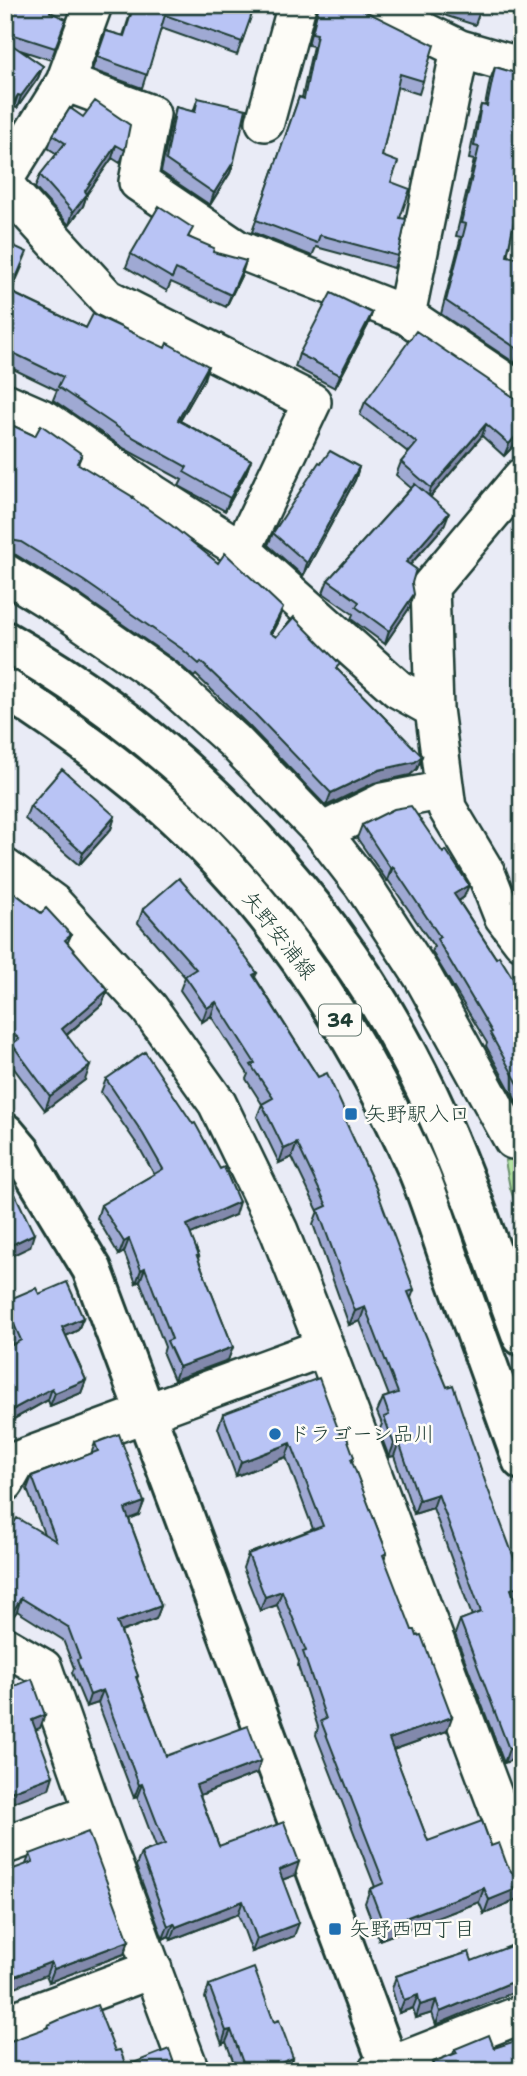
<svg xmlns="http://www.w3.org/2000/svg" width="527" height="2076" font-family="'Shantell Sans','Klee One',sans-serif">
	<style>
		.park { fill: url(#park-crowns); stroke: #6a906c; stroke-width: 2 }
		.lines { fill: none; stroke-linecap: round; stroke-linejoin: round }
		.minor-casing { stroke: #1f3d34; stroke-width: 42 }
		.tertiary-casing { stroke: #1f3d34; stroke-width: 44 }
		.primary-casing { stroke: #1f3d34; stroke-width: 44 }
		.minor { stroke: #fdfcf7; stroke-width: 37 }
		.tertiary { stroke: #fdfcf7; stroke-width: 38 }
		.primary { stroke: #fdfcf7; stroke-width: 38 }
		.wall { fill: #9fa9d3; stroke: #1f3d34; stroke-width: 2 }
		.shaded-wall { fill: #8289ac; stroke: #1f3d34; stroke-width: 2 }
		.building { fill: #b9c4f5; stroke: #1f3d34; stroke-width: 2 }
		.poi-dot { fill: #1f6fb2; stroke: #fdfcf7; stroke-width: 2.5 }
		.labels { text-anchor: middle; stroke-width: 5; stroke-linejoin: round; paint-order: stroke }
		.shield { fill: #fdfcf7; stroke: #62766e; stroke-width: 2 }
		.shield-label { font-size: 19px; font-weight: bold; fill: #1f3d34 }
		.street-label { font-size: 21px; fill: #1f3d34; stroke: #fdfcf7 }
		.poi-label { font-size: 21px; fill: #1f3d34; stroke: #fdfcf7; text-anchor: start }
	</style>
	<defs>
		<pattern id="park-crowns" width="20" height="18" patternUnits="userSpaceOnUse" patternTransform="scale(1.75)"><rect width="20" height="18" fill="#b4e4a3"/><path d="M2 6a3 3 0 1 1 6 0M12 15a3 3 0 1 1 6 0" fill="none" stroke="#9ac48d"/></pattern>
	</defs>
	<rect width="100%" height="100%" fill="#e9ebf6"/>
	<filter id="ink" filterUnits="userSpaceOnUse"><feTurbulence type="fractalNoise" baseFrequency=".0143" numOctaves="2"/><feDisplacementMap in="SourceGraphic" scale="14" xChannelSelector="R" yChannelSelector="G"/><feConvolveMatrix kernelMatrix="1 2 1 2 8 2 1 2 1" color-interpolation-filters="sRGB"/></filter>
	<g filter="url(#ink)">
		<path class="park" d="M522,1156v65l-12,-33 -5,-27z"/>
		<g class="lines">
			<defs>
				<path id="minor" d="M370,5l90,44 62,18
					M65,82l86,32 -13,68 99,67 169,66 116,78
					M265,122l32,-117
					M5,178l60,-96 28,-77
					M5,186l102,112 205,104 -70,148
					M406,315l54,-266
					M5,402l41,18 109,75 87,55 156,139 36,20
					M522,477l-92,110 4,122 13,99 39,65 17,43 19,25
					M5,573l62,38 98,68 69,62 88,91 41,53 60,92 90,163 9,-3
					M322,832l61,-30 61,-12
					M5,868l48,35 96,105 68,95 62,128 46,116 197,525
					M5,1483l13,-23 307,-113
					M5,1646l38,22 51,145 96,258
					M5,1845l89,-32
					M5,2024l148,-55
					M377,2071l145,-57"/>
				<path id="tertiary" d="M5,1133l16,19 71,117 299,802"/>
				<path id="primary" d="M5,641c182,103 334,265 423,453 37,78 64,161 94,242
					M5,688c54,35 105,71 153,113 114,99 197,228 258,365 14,32 24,67 36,100 23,64 46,129 70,194"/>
			</defs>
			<use href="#minor" class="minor-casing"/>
			<use href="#tertiary" class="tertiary-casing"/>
			<use href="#primary" class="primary-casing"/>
			<use href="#minor" class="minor"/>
			<use href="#tertiary" class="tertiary"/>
			<use href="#primary" class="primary"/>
		</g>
		<path class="wall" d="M5,5l45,8 16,6 -15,41 -31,-10 23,16 -5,12 -21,30 -3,-1 -9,13z
			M133,5h143l-3,9 -19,-6 -17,47 -76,-27 -19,60 -50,-18 14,-39 17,5z
			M318,5h40l65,76 -4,13 -22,-7 -15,69 9,26 9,36 -2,38 -4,12 -78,-21 -4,9 -60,-24 47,-135 3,1 11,-52 -5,-1z
			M424,5h58l-7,20 -28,-9z
			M495,67l27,8v146l-7,-2 -8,37 15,3v104h-7l-74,-49 20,-77 -5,-1 18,-76 -5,-1 8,-41 4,-13 4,1 5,-26z
			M198,98l36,63 -4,12 -20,32 -49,-33 11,-53 4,-12 17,5z
			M70,108l55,42 -5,13 -8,-5 -25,36 -4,12 -14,19 -34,-37 5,-13 17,-21 -9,-6 5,-13z
			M189,237l24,15 29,22 -16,33 -55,-25 -4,9 -41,-24 5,-13z
			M5,242l18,23 -12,27 75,36 118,51 -24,42 71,39 -5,13 -21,38 -46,-25 3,-6 -57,-31 -72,-49 4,-10 -52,-25z
			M372,313l-4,12 -33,63 -40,-21 4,-13z
			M515,398l7,1v38l-18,19 -22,-20 -52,61 14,29 -34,39 2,18 -2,24 -25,37 -34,-25 2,-5 -30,-21 5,-13 83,-92 -15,-13 5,-13 8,-9 -49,-38 5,-13z
			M5,422l30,14 47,18 -4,10 54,35 146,122 -7,13 67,36 84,86 -5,13 -7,6 -36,8 -48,23 -77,-80 -53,-51 -2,2 -17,-15 -98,-68 -63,-39 -11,-2z
			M321,463l38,4 -4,13 -52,96 -35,-31 5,-12z
			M30,806l85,10 -4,13 -32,36 -54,-46z
			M362,825l102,72 -5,4 37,57 26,35v119l-36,-66 1,-3 -55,-91 2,-5 -46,-67 -1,1 -30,-43z
			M5,886l66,49 -4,9 35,60 -35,31 18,45 -40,30 -38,-51 3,-10 -5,-4z
			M143,909l114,64 -2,4 63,100 30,42 -2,4 68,167 -3,8 108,300 -4,2 7,17v140l-18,6 -49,-129 5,-14 12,-4 -39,-108 -19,6 -20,-58 -5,1 -10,-26 3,-7 -5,-12 6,-14 6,-2 -29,-75 -11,4 -36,-101 5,-13 -26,-54 -13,6 -22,-46 5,-13 -16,-25 2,-5 -37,-58 -9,6 -22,-32 5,-13 -47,-54z
			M106,1079l129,136 -45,19 9,22 -1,3 35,88 -5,13 -54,20 -11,-26 2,-7 -25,-66 -4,2 -12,-31 -5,3 -22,-37 4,-13 53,-31 -15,-27 -38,-55z
			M39,1294l44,24 -5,12 -12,6 20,44 -5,13 -31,13 -2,-6 -38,21 -5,5v-77l8,-5 -8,-17v-18l3,-9z
			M223,1414l117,20 14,23 -2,6 35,90 -3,6 63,172 -54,19 35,91 63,5 22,28 9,4v19l-12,5 -1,2 -25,10 -5,-12 -100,38 -14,-37 5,-14 5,-2 -59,-152 2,-8 -20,-61 1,-4 -22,-57 -17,6 -17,-43 5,-14 65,-25 -27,-72 -50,19 -18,-48z
			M95,1443l49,59 -5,13 -10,4 32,87 -5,13 -35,13 17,44 -1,3 29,77 95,5 -4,12 -57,22 19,51 76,29 -13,5 12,56 -42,16 -14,-38 -67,26 -2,-4 -6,3 -27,-73 5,-13 15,-6 -19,-50 -3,1 -36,-95 -12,4 -14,-34 2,-5 -11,-28 -46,-29 -10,14 -2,1v-89l39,-3 -17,-45 5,-13 59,-22z
			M30,1854l94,100 -75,28 -3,-7 -20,-111z
			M469,1952l-33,73 -4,-12 -16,5 -3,-10 -14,5 -7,-24 4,-13z
			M209,1985l84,73 -4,13h-52l-11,-29 -4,2 -17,-46z
			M48,2025l67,26 11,15h49l4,5h-174l42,-44z
			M494,2048l28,23h-92l3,-9 20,-8 2,-5z"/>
		<path class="shaded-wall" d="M43,66l-5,12 -21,30 4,-12z
			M18,95l-4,12 -9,13v-5z
			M116,145l-4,13 -25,36 -4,12 -14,19 4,-13 12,-21z
			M234,161l-4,12 -20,32 4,-12z
			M246,261l-4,13 -16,33 5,-12z
			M372,313l-4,12 -33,63 5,-13z
			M519,350h3v13h-7z
			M208,366l-4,13 -31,54 5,-13z
			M486,424l-4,12 -55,65 4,-13z
			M522,429v8l-18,19 5,-12z
			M251,460l-5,13 -21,38 5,-13z
			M359,467l-4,13 -52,96 4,-13z
			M449,513l-5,13 -43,49 5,-13z
			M414,594l-4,13 -25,37 4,-13z
			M283,608l-5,13 -13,25 5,-13z
			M422,756l-5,13 -7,6 -36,8 -48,23 5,-13 48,-23z
			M115,816l-4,13 -32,36 4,-12z
			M393,867l-5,13 -1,1 4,-12z
			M469,885l-5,12 -14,10 4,-13z
			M108,990l-6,14 -45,39 5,-14z
			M216,1002l-5,14 -9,6 5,-14z
			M90,1066l-5,14 -40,30 5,-14z
			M297,1143l-5,14 -13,6 5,-14z
			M239,1202l-4,13 -53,23 5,-13z
			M34,1234l-4,13 -25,12v-11z
			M129,1239l-5,13 -5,3 5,-13z
			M145,1268l-5,13 -4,2 5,-13z
			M365,1307l-5,14 -11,4 6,-14z
			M83,1318l-5,12 -20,10 4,-13z
			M233,1347l-5,13 -54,20 5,-13z
			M86,1380l-5,13 -31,13 5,-13z
			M52,1388l-4,12 -38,21 -5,5v-8l10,-10z
			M399,1442l-5,14 -5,1 5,-13z
			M291,1443l-5,14 -50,19 5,-14z
			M438,1494l-5,14 -19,6 5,-14z
			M144,1502l-5,13 -18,7 4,-13z
			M522,1585v5l-3,8 -13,5 5,-14z
			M282,1591l-5,14 -17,6 5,-14z
			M21,1598l-4,13 -10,14 -2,1v-12z
			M161,1606l-5,13 -44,16 5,-13z
			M103,1690l-5,13 -12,4 4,-12z
			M45,1715l-5,13 -12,5 4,-13z
			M452,1717l-5,14 -63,22 5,-14z
			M522,1744v12l-18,7 5,-14z
			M261,1761l-4,12 -65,25 4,-13z
			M53,1776l-4,13 -44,16v-11z
			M142,1784l-5,13 -3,1 5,-13z
			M299,1862l-4,13 -21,8 5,-13z
			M522,1885v12l-12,5 -1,2 -25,10 5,-14z
			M484,1888l-5,14 -100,38 5,-14z
			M243,1901l-5,13 -67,26 5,-13z
			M174,1923l-5,13 -6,3 5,-13z
			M299,1923l-5,13 -42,16 5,-13z
			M129,1941l-5,13 -75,28 5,-13z
			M51,1962l-5,13 -41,16v-11z
			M522,1978v11l-86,36 4,-13z
			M418,1995l-5,13 -14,5 5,-13z
			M436,2000l-4,13 -16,5 4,-13z
			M231,2030l-5,12 -4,2 4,-13z
			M293,2058l-4,13h-28z
			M60,2063l-2,8h-18z"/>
		<path class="building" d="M5,5h48l-3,7 16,7 -11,29 -50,-16z
			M134,5h121l-13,37 -77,-27 -18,60 -50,-18 9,-26 18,5z
			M319,5h39l7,6 69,34 -11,36 -23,-7 -18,82 16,6 -7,20 19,7 -10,29 6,1 -8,37 -78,-21 -3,8 -61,-23 43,-123 5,2 13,-65 -5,-1z
			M454,5h28l-3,8z
			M5,40l38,26 -22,30 -3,-1 -13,20z
			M495,67l27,8v132l-5,-1 -10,50 15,3v91h-3l-73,-49 20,-77 -5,-1 18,-76 -5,-1 7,-41 6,1z
			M198,98l48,11 -12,52 -20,32 -48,-33 10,-53 19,5z
			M95,101l35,24 -5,25 -9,-5 -31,46 2,3 -14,18 -33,-37 25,-32 -12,-8 17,-27 13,9z
			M159,206l34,22 -5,9 26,11 -1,4 33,9 -15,34 -55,-26 -4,9 -41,-24z
			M5,242l22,10 -17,40 76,36 7,-14 72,34 2,-5 41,23 -30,54 73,40 -21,38 -46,-26 3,-5 -58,-32 -71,-48 5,-10 -58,-28z
			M331,293l41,20 -32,62 -41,-21z
			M416,331l99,67 7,1v30l-13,15 -23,-20 -55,64 -30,-26 16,-19 -52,-41z
			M5,422l30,14 6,-11 41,29 -5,9 56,34 -1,1 39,27 47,38 7,-10 58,55 -13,25 6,4 18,-20 46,47 -4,4 86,88 -7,6 -36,8 -48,23 -77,-80 -53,-51 -2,2 -17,-15 -98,-68 -63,-39 -16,-3z
			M330,451l29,16 -52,96 -34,-30 46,-71 2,1z
			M415,484l34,29 -43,49 10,7 -4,14 2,11 -25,37 -33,-24 3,-5 -31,-22z
			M62,769l53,47 -32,37 -53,-47z
			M411,806l32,47 3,-3 23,35 -15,9 42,64 3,-2 23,37v98l-32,-58 2,-1 -55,-93 3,-2 -47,-70 -2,2 -29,-44 32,-16z
			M179,878l53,61 25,34 -4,2 65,102 9,-4 21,46 -3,1 31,68 38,102 -6,2 39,95 6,-2 32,96 37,98v6l-11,4 11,28v127l-13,5 -49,-129 21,-8 -43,-118 -19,6 -20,-58 -5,2 -10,-27 5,-2 -6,-17 15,-5 -33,-86 -10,4 -37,-101 9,-4 -30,-63 -13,6 -22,-45 11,-6 -22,-33 4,-2 -39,-61 -9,6 -22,-32 11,-7 -53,-60z
			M5,886l36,27 5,-5 25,27 -6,5 43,50 -46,39 28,37 -40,30 -38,-52 7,-5 -14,-13z
			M145,1052l48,72 2,-1 25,46 4,-2 15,35 -52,23 12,31h-2l36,91 -54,20 -12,-26 5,-2 -27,-71 -4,2 -12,-31 -5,3 -23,-37 62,-36 -20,-35 -37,-55z
			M15,1194l19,40 -29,14v-49z
			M67,1282l16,36 -21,9 24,53 -31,13 -3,-5 -37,20 -10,10v-69l16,-9 -13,-29v-11l28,-12 3,6z
			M319,1378l21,56 5,-2 9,25 -3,2 36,94 -4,2 29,75h3l2,6 4,-1 31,82 -63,22 39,102 54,-20 9,25 8,-3 8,22 6,9 9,4v7l-9,3 1,2 -25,10 -5,-12 -100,38 -14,-37 14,-6 -63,-162 5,-2 -23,-67 3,-1 -24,-60 -17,6 -17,-43 75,-28 -32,-83 -50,19 -18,-48z
			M119,1434l25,68 -19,7 36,97 -44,16 21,54 -2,1 30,79 82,-30 13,35 -65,24 23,61 65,-24 15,40 -20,8 20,53 -42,16 -14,-38 -67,26 -2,-4 -6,3 -27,-73 24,-9 -23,-60 -3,1 -36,-95 -13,5 -13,-35 3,-1 -12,-32 -47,-29 -9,15 -7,1v-77l12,-19 39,23 -24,-65 66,-25 -3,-8z
			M32,1679l13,36 -13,5 21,56 -48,18v-110l3,-1 2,5z
			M88,1832l41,109 -75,28 -3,-7 -46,18v-108l28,-10 -3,-8z
			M513,1945l9,20v13l-82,34 -4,-12 -16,5 -2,-10 -14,5 -8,-24 73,-24 3,9z
			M254,1968l20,54 5,-2 14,38 -32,13h-15l-15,-41 -5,1 -17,-46z
			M97,2005l18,46 5,-1 6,16 43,-17 6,17 4,5h-116l-3,-8 -20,8h-35v-28l44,-16 -1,-2 11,-5z
			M489,2035l5,13 28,-9v32h-85l-4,-9 24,-9 -2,-4z"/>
	</g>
	<g class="poi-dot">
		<rect x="344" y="1107" width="14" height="14" rx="3.5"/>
		<circle cx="275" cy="1434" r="7"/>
		<rect x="328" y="1922" width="14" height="14" rx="3.5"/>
	</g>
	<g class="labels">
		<rect class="shield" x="319" y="1004.5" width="42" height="31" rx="5"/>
		<g class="shield-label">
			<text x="340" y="1027">34</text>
		</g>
		<g class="street-label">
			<text transform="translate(279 935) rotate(52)" y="7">矢野安浦線</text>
		</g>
		<g class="poi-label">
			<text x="365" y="1121">矢野駅入口</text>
			<text x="289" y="1441">ドラゴーン品川</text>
			<text x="349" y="1936">矢野西四丁目</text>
		</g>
	</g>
	<rect width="527" height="2076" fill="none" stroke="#fdfcf7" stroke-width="28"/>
	<rect x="14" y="14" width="499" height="2048" fill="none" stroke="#1f3d34" stroke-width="2.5" filter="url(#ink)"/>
</svg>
